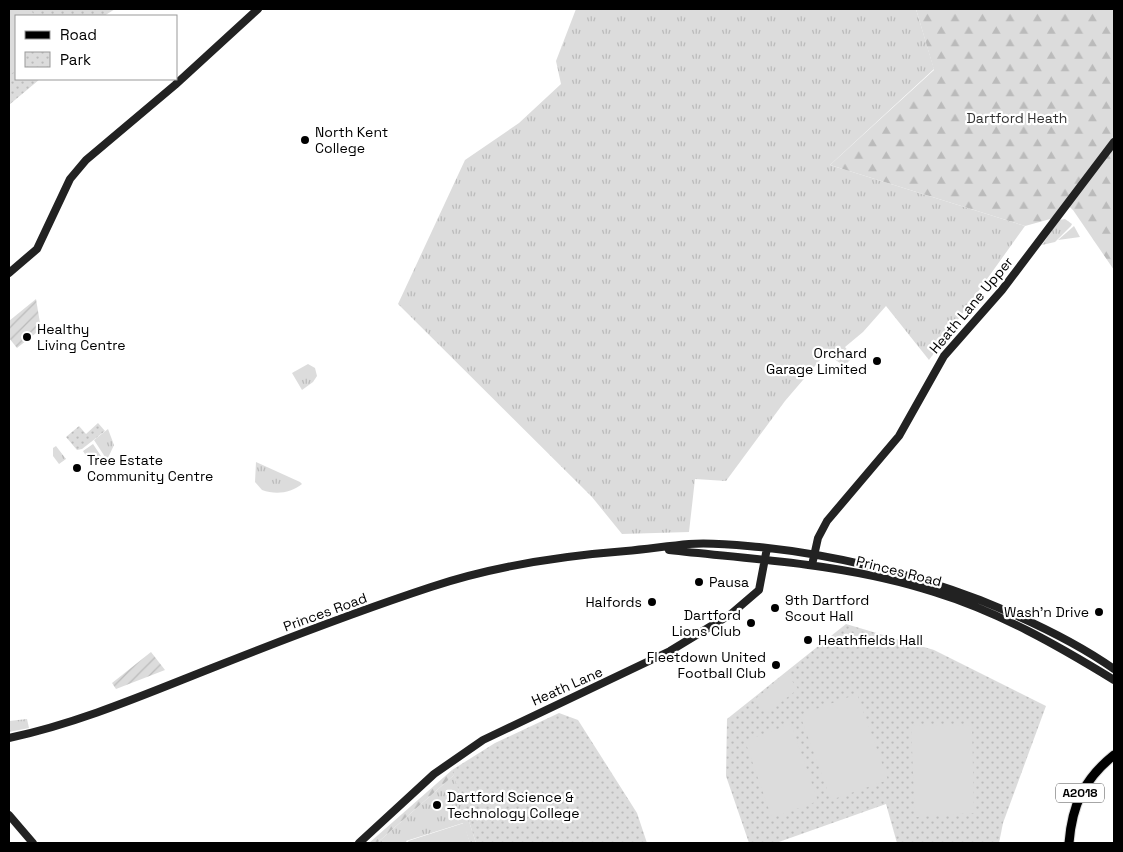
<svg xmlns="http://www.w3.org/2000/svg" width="1123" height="852" font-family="'Space Grotesk',sans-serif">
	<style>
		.grass { fill: url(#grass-tufts) }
		.forest { fill: url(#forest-firs) }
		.park { fill: url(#park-dots) }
		.garden { fill: url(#garden-furrows) }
		.pitch { fill: #dcdcdc }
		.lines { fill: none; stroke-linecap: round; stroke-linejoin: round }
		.primary-casing { stroke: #dbdbdb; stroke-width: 11 }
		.secondary { stroke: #222; stroke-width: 8 }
		.primary { stroke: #000; stroke-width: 9 }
		.poi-dot { fill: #000; stroke: #fff; stroke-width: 2 }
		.labels { text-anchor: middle; stroke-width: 4.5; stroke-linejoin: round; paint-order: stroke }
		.shield { fill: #fff; stroke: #4c4c4c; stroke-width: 1 }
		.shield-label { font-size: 12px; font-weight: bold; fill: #000 }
		.park-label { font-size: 14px; fill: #333; stroke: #fff }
		.poi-label { font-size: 14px; fill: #000; stroke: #fff; text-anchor: start }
		.street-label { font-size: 14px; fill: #000; stroke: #fff }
	</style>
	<defs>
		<pattern id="grass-tufts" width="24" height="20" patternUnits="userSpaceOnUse" patternTransform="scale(1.25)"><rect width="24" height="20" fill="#dcdcdc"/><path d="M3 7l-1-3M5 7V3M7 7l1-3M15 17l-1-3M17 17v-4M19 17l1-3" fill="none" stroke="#bbb"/></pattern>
		<pattern id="forest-firs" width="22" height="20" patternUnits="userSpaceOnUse" patternTransform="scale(1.25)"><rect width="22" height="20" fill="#dcdcdc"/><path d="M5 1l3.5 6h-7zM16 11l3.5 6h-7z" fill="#bbb"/></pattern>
		<pattern id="park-dots" width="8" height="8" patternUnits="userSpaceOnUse" patternTransform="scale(1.25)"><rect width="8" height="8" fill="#dcdcdc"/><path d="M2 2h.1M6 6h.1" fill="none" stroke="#bbb" stroke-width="1.8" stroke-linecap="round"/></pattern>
		<pattern id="garden-furrows" width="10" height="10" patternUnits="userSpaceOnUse" patternTransform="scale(1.25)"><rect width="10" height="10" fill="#dcdcdc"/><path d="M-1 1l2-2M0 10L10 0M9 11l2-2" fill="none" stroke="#bbb"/></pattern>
	</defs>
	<rect width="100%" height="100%" fill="#fff"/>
	<path class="grass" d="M576,9h340l18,60 -104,96 195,61 -96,134 -43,-54 -23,26 -18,15 8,10 -9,9 -18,-13 -41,48 -59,80 -31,-2 -6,53 -67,2 -30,-37 -194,-193 67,-144 54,-37 42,-39 -5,-23z
		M1065,219l7,5 -1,2 -16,16 -13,3 17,-25z
		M1074,226l6,11 -22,3z
		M308,364l7,4 2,8 -4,6 -11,8 -10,-17z
		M108,429l6,16 -7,15 -13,-20z
		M56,446l10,13 -7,5 -6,-8v-8z
		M256,462l44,20 2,2c-11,9 -26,11 -40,6l-7,-8z
		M27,719l2,9 -20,4v-11z
		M454,775l22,68h-6l-7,-20 -57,18 1,2h-30z"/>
	<path class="forest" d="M916,9h198v261l-41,-60 -8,-7 -11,15 -29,8 -195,-61 104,-95z
		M452,770l2,5 -77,68h-8z"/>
	<path class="park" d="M9,9h106l-11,7h-88v63h24l-31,26z
		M98,423l7,8 -23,18 -5,1 -11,-13 13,-11 7,8z
		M846,624l88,26 112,56 -43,117 -4,20h-102l-11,-39 -110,39h-27l-23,-67 1,-57z
		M559,713l19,7 59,93 10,30h-171l-24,-73 43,-27z"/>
	<path class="garden" d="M36,299l5,30 -24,19 -8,-10v-17z
		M151,652l14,18 -49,19 -4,-6z"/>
	<path class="pitch" d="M9,9h21l5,7h-19v55l-7,4z
		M93,444l10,15 -10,7 -10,-15z
		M787,674l11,15 -31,24 -12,-14z
		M857,694l31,86 -57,20 -31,-85z
		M791,724l27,77 -46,17 -27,-77z
		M911,725l61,1 2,87 -59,4z
		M464,823l6,20h-61l-1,-2z"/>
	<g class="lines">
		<defs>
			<path id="primary" d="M1069,843c3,-38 15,-64 45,-88"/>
		</defs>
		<use href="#primary" class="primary-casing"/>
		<path class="secondary" d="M9,273l28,-24 33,-70 16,-19 89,-75 83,-76
			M669,550c89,10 179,14 265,42 65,20 123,53 180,88
			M812,565l6,-27 9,-17 72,-85 45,-80 58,-66 112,-148
			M9,738c70,-15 137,-44 203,-70 73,-29 146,-57 219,-81 63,-21 129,-31 195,-36 21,-2 42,-5 63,-7 23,-2 48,1 70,3 76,8 150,26 221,53 47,19 93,40 134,69
			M9,815l24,28
			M359,843l75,-69 49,-34 187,-89 61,-37 28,-24 8,-42"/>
		<use href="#primary" class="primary"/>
	</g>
	<g class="poi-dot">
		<circle cx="305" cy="140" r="5"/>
		<circle cx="27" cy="337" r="5"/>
		<circle cx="877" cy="361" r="5"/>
		<circle cx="77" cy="468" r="5"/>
		<circle cx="699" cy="582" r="5"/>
		<circle cx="652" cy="602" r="5"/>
		<circle cx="775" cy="608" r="5"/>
		<circle cx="1099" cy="612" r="5"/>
		<circle cx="751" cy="623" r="5"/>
		<circle cx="808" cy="640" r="5"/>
		<circle cx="776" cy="665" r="5"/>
		<circle cx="437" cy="805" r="5"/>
	</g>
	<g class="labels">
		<rect class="shield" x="1056" y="783.5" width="48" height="19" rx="4"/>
		<g class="shield-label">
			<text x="1080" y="797">A2018</text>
		</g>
		<g class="park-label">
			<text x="1017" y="123">Dartford Heath</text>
		</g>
		<g class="poi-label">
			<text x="315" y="137">North Kent<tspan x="315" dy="16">College</tspan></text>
			<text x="37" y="334">Healthy<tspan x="37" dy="16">Living Centre</tspan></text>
			<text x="867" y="358" text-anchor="end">Orchard<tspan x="867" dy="16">Garage Limited</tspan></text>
			<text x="87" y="465">Tree Estate<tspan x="87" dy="16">Community Centre</tspan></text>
			<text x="709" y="587">Pausa</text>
			<text x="785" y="605">9th Dartford<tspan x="785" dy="16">Scout Hall</tspan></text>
			<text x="642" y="607" text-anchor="end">Halfords</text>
			<text x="1089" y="617" text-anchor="end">Wash'n Drive</text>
			<text x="741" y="620" text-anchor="end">Dartford<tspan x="741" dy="16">Lions Club</tspan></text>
			<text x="818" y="645">Heathfields Hall</text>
			<text x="766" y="662" text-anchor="end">Fleetdown United<tspan x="766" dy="16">Football Club</tspan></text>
			<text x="447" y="802">Dartford Science &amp;<tspan x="447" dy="16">Technology College</tspan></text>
		</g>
		<g class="street-label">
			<text transform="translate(971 305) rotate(-50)" y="5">Heath Lane Upper</text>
			<text transform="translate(899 571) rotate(14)" y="5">Princes Road</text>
			<text transform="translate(325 612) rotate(-20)" y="5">Princes Road</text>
			<text transform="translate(567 686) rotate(-24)" y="5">Heath Lane</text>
		</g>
	</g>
	<rect width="1123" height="852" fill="none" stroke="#000000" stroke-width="20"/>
	<rect x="15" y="15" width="162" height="65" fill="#ffffff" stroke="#999999"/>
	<rect x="25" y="31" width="25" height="8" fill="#000000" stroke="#999999"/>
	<text x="60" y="40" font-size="15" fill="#000000">Road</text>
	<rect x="25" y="52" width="25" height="15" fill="url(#park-dots)" stroke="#999999"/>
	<text x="60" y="65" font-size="15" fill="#000000">Park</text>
</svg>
